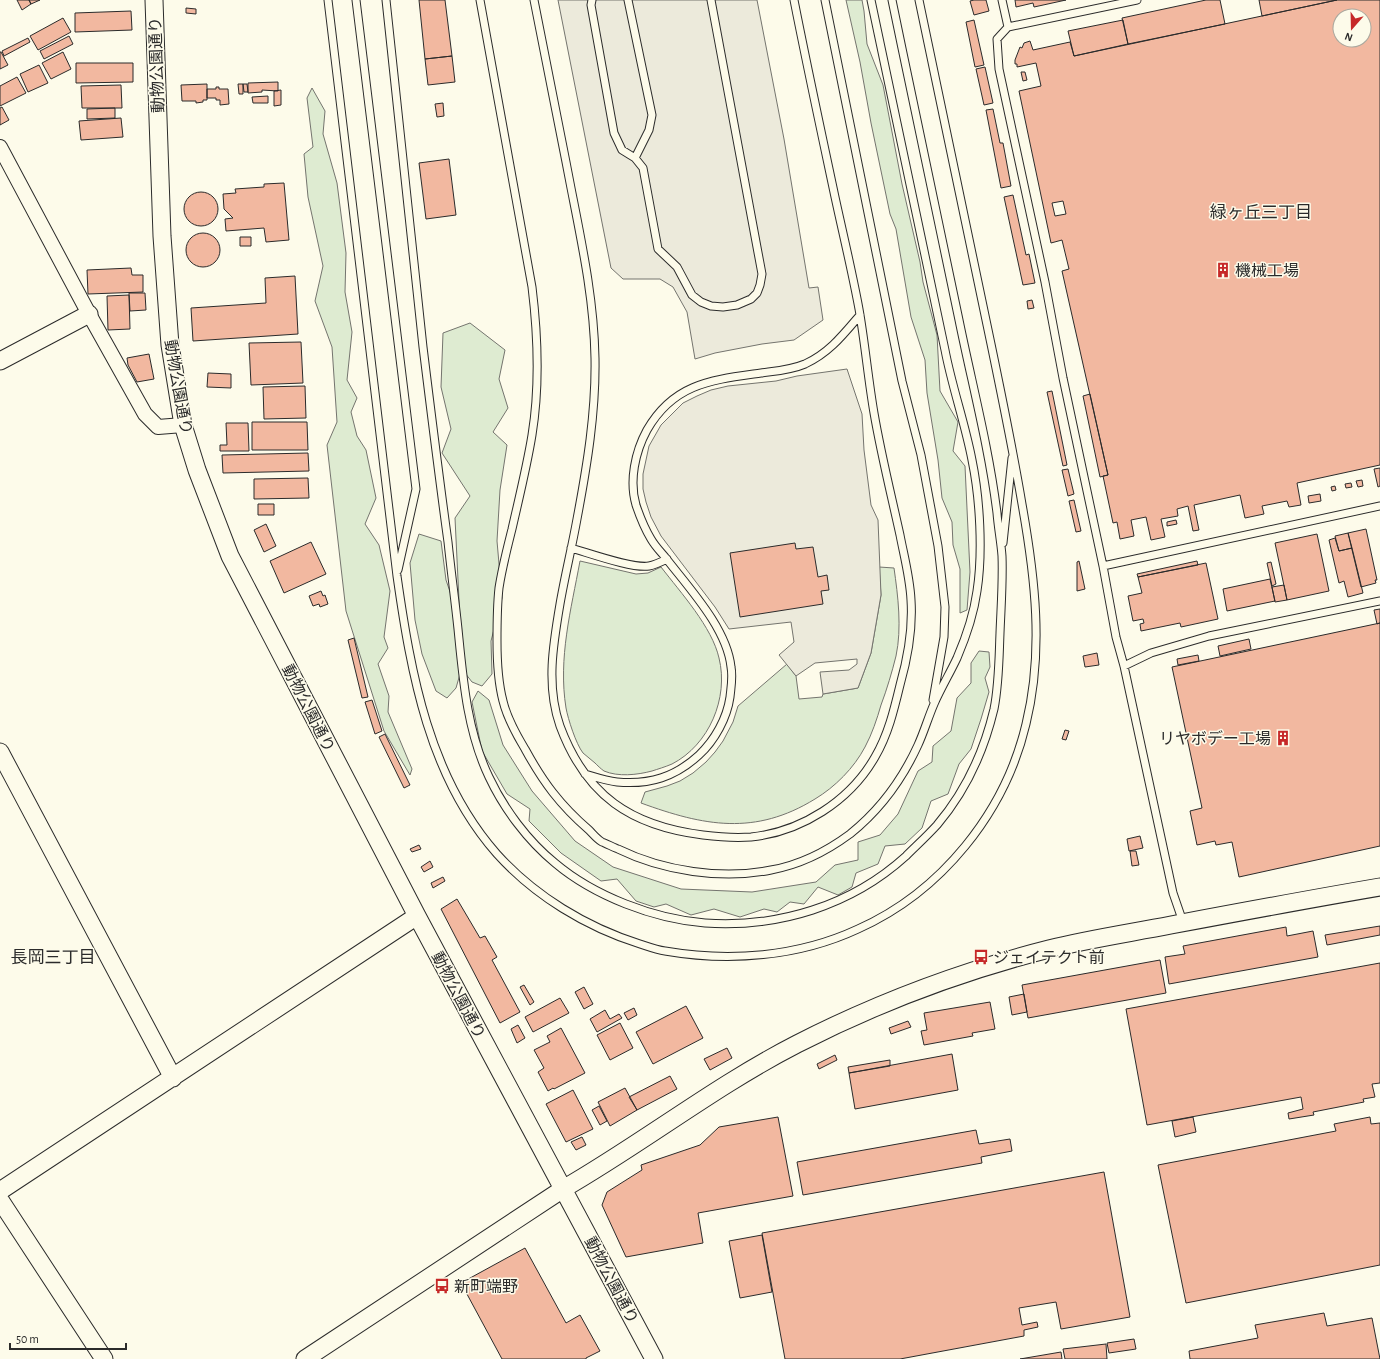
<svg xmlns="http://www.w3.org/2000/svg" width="1380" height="1359" font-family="'Alegreya Sans','Noto Sans JP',sans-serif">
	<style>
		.green { fill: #deebd1; stroke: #74746e }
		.parking { fill: #eceadb; stroke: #74746e }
		.building { fill: #f2b8a0; stroke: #2b2b2b; fill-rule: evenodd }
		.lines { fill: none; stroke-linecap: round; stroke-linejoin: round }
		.service-casing { stroke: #2b2b2b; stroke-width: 9 }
		.minor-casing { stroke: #2b2b2b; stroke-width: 16 }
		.tertiary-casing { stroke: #2b2b2b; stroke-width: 19 }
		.service { stroke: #fdfbea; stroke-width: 7 }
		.minor { stroke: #fdfbea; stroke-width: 14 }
		.tertiary { stroke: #fdfbea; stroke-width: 17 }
		.labels { text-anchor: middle; stroke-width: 3; stroke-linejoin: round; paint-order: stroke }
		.street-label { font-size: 16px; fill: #2b2b2b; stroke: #fdfbea }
		.poi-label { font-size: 16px; fill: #2b2b2b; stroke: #fdfbea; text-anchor: start }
		.neighbourhood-label { font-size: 17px; fill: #2b2b2b; stroke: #fdfbea }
	</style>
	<rect width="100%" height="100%" fill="#fdfbea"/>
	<path class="green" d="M846,0h16l2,11 3,33 16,41 19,99 18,78 3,20 14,53 3,56 18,31 -5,29 12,15 5,106 -3,38 -7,3v-44l-7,-24 -1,-23 -10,-24 -4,-38 -11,-67 -2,-33 -14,-43 -15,-88 -6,-15 -19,-91 -11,-61z
		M312,88l13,23 -2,23 14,49 9,70 -1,39 7,40 -5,48 10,18 -6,14 6,24 9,14 10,48 -11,26 14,21 11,46 -6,46 4,11 -10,16 11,32 -1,16 24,57 -2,6 -26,-44 -38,-120 -19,-166 10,-23 -5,-75 -17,-46 8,-35 -15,-69 -4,-43 9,-7 -6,-49z
		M470,323l35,27 -6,29 9,29 -15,24 14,13 -7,45 -3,51 5,57 -11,43 1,33 -10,12 -10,-4 -7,-9 -5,1 -4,14 -9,10 -11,-7 -14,-37 -7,-34 -5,-57 9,-29 22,7 5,39 14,41 -5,-103 15,-22 -28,-43 9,-24 -10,-42 2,-54z
		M580,561l56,13 12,-1 13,-6c20,26 51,60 58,91 10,40 -10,87 -47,106 -7,3 -14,5 -20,7 -15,4 -34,6 -48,0 -3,-2 -7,-6 -9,-8 -4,-3 -8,-7 -12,-10 -7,-9 -15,-34 -17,-45 -8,-50 5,-98 14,-147z
		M879,567l15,1c4,28 8,60 2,88 -4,16 -9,33 -15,49 -4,14 -9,29 -16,42 -11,21 -30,40 -50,52 -60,37 -111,27 -174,4l4,-11 22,-6 13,-5 13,-8 13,-11 9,-10 8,-11 10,-19 5,-16 49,-42 9,12 3,23 23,-2 1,-3 35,-6 13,-35 10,-58z
		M979,651l10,1 1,15 -5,11 4,14 -8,27 -10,30 -12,15 -11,30 -17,7 -9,27 -17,16 -20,2 -7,18 -22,9 -4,14 -14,8 -20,-8 -14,17 -14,-2 -13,10 -13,-3 -24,8 -26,-8 -23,6 -25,-11 -12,3 -18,-6 -19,-22 -16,2 -40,-28 -32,-32 1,-12 -23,-15 -25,-43 -10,-49 6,-11 11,9 14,45 29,46 43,50 38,26 68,22 71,3 64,-10 19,-17 23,-5v-18l22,-7 18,-21 20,-43 14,-9 1,-16 18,-15 6,-33 14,-15v-20z"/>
	<path class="parking" d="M558,0h199l27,139 25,149 9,-1 5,33 -29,20 -32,4 -47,9 -20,6 -8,-47 -14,-25 -13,-8h-37l-12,-11z
		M847,369l15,45 2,36 7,55 7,15 3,75 -10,58 -13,35 -35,6 -3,-22 29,-2 8,-6v-5l-42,4 -19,13 -17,-21 15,-13 -3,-20 -62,7 -14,-22 -54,-71 -10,-19 -5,-15 -3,-13v-15l6,-28 12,-21 22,-22 14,-7 14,-6 17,-4 48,-5 21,-5z"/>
	<path class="building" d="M17,0h12l2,4 -9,6z
		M29,0h11l-9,4z
		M419,0h26l7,56 -27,3z
		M974,0h12l3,11 -15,4 -4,-14z
		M1015,0h51l-32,7 -1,-4 -17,4z
		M1206,0h14l5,24 -97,20 -6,-26z
		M1259,0h78l-75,16z
		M1337,0h43v465l-83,18 4,22 -12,2 -2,-6 -25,5 2,8 -19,4 -5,-23 -46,10 5,25 -6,1 -5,-25 -11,3 1,7 -17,3 4,18 -14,3 -5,-23 -15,3 3,16 -14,3 -3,-17 -4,1 -10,-47 5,-1 -46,-204 7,-2 -7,-29 -11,3 -32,-152 22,-5 -5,-23 -19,4v-3h-2v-4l5,-13 2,1 2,-5 6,-2 3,9 37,-8 4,14zM1340,16h24v24h-24zM1063,201l3,13 -11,2 -3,-13z
		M186,8l10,1v5l-10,-1z
		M131,11l1,19 -57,2v-19z
		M63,18l8,14 -33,18 -8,-14z
		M974,20l10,45 -9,2 -9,-45z
		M1123,20l5,24 -54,12 -6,-25z
		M69,36l4,8 -29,15 -4,-8z
		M28,38l2,4 -26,14 -2,-5z
		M0,52h1l7,13 -8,4z
		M63,52l8,17 -20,10 -9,-16z
		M452,56l3,26 -27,3 -3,-26z
		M76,63h57v19l-57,1z
		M39,65l9,18 -20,9 -8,-18z
		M985,67l8,36 -9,2 -8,-36z
		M1021,72h4l2,8 -4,1z
		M17,77l9,16 -26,13v-20z
		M278,82v9l-16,-1v2l-14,1v-10z
		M207,84v16h-4v2l-7,1v-2h-14l-1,-16z
		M238,84h5v10h-4z
		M243,84h4l1,8h-4z
		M121,85l1,23h-40l-1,-22z
		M216,87h3v2h9l1,15 -9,1v-5h-4v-2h-9v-9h9z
		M281,90v15l-7,1v-15z
		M268,96v7h-15l-1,-6z
		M443,103l1,13 -7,1 -2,-13z
		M2,107l7,13 -9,5v-17z
		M115,108v10l-28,1v-10z
		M993,109l7,34h3l8,43 -10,2 -15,-78z
		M121,118l2,19 -42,3 -2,-19z
		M449,159l7,56 -30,4 -7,-56z
		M284,183l5,57 -23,2 -2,-14 -38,3 -1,-12 8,-1 -9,-9 -1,-15 13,-1 -1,-4 29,-2v-3z
		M184 209a17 17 0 1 1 34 0a17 17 0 1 1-34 0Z
		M1013,195l13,60 3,-1 6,29 -12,2 -19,-88z
		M186 250a17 17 0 1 1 34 0a17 17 0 1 1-34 0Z
		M240,237h11v9h-11z
		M131,268l1,7h11v17l-55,2 -1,-24z
		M295,276l3,58 -105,7 -2,-33 75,-5 -1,-25z
		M129,293h16l1,17 -16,1z
		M129,295l1,34 -22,1 -1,-34z
		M1032,300l2,8 -6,1 -1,-8z
		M301,342l2,41 -52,2 -2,-42z
		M149,354l5,25 -17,3 -9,-17 -1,-7z
		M208,373l23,1v14l-24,-1z
		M305,386l1,32 -42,1 -1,-32z
		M1052,391l15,74 -4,1 -16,-74z
		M1090,394l18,81 -8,2 -17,-81z
		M252,422h55l1,28h-56z
		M226,423h22l1,28h-29v-6h7z
		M308,453l1,18 -86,2 -1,-18z
		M1380,468v18l-2,1 -4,-18z
		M1068,469l6,25 -6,2 -6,-26z
		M308,478l1,20 -55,1v-20z
		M1362,480l1,6 -5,1 -2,-6z
		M1351,483l1,4 -6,1 -1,-4z
		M1335,486l1,4 -4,1 -1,-4z
		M1320,494l1,7 -12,2 -1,-7z
		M1074,500l7,31 -5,1 -7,-31z
		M258,504h16v11h-16z
		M1176,520l1,4 -10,2v-4z
		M266,524l10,22 -12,6 -10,-22z
		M1366,529l11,51h-2l1,3 -15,4 -13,-54z
		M1348,533l4,15 -13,3 -4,-15z
		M1317,534l12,57 -42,9 -12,-57z
		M1335,538l4,13 13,-3 11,45 -15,4 -4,-16 -5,2 -10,-43z
		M311,542l15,32 -42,19 -14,-32z
		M795,543l1,6 17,-2 5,30 9,-2 2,15 -8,1 2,13 -83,13 -10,-64z
		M1079,561l6,28 -8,2v-29z
		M1197,561l1,4 -60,12 -1,-3z
		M1271,562l5,22 -4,2 -5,-23z
		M1206,563l12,56 -37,8 -1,-4 -39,8 -1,-7 4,-1 -1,-4 -10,2 -5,-25 14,-3 -4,-16z
		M1270,579l5,22 -48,10 -4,-22z
		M1284,585l3,15 -12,2 -3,-15z
		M321,591l2,5 2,-1 3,9 -8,3 -1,-3 -6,2 -4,-10z
		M1380,609v14l-3,1 -3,-14z
		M1380,623v223l-141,31 -7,-35 -16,3 -1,-4 -18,4 -7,-34 12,-3 -30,-141z
		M354,638l14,59 -6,1 -14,-58z
		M1249,639l2,10 -31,7 -2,-10z
		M1097,653l2,12 -14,2 -2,-11z
		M1198,655l1,6 -21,4 -1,-6z
		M372,700l10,31 -7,3 -10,-32z
		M1065,730l4,1 -3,9 -4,-1z
		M385,734l25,51 -6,3 -25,-51z
		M1140,836l3,12 -14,3 -2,-12z
		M419,845l2,4 -9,3 -2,-3z
		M1130,851h6l3,14 -7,1z
		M430,861l3,6 -9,5 -3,-5z
		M443,877l2,4 -12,7 -2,-5z
		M457,899l23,39 5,-2 12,21 -5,3 28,52 -20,11 -59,-114z
		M1380,926v9l-53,10 -2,-10z
		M1286,927l1,9 26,-5 5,26 -149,27 -4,-27 20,-3 -2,-8z
		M1160,960l6,33 -138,25 -6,-33z
		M1380,963v120l-8,1 3,13 -12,2 1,3 -51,10 1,3 -25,4 -1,-6 15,-4 -2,-12 -154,28 -21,-116z
		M524,985l10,17 -4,3 -10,-18z
		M584,987l9,17 -9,5 -9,-17z
		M1024,994l3,18 -15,3 -3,-18z
		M560,998l9,15 -36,19 -8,-15z
		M990,1002l5,27 -23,4 1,3 -49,9 -3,-14 6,-1 -3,-17z
		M686,1006l17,32 -50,26 -17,-32z
		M634,1008l3,7 -9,5 -4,-7z
		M605,1010l5,9 9,-5 3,4 -25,14 -7,-13z
		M908,1021l3,6 -20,7 -2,-6z
		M620,1023l13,25 -23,12 -13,-25z
		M518,1025l7,13 -8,5 -6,-14z
		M561,1028l24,45 -31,16 -1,-1 -5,3 -10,-19 6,-4 -10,-18 16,-8 -3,-6z
		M727,1048l5,10 -22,12 -6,-11z
		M952,1054l6,36 -103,19 -6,-36z
		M835,1055l2,5 -18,9 -2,-5z
		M890,1060v6l-41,7 -1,-6z
		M670,1076l7,13 -40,21 -8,-13z
		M625,1088l12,22 -27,16 -12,-24z
		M573,1090l20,39 -27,13 -20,-38z
		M599,1106l8,15 -7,4 -8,-15z
		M778,1117l15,79 -95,17 5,30 -77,14 -24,-52 5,-13 35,-22 -1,-5 59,-20 19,-18z
		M1193,1117l3,15 -21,5 -3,-16z
		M1370,1117l1,7 9,-1v142l-194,38 -28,-138 178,-34 -2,-7z
		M976,1130l3,14 31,-5 2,12 -31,6 1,6 -179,32 -6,-33z
		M582,1137l4,8 -10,5 -5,-8z
		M1104,1172l26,145 -69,12 -5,-27 -37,6 3,17 15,-3 1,5 -14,3v6l-124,23h-115l-23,-126z
		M762,1235l10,57 -32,6 -11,-57z
		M525,1248l41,75 14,-8 20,36 -14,7v1h-84l-41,-76z
		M1324,1313l3,13 45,-8 8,41h-190l-1,-8 69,-13 -3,-13z
		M1134,1339l2,10 -27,4 -2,-10z
		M1106,1344l1,15h-42l-2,-10z
		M1061,1352l1,7h-42z"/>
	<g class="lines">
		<defs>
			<path id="service" d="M328,0l69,576c14,98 32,201 100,278 38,42 89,73 143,90 9,3 17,6 25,7 64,11 133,6 193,-22 83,-37 147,-116 168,-205 18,-73 9,-147 -4,-220 -9,-54 -20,-107 -31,-160 -24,-115 -48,-229 -72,-344
				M356,0l60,489 -18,81
				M386,0c12,116 24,232 37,347 8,65 16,130 25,195 3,29 7,58 10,87 5,50 9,102 31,148 15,32 39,64 66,86 39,33 99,56 150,60 73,5 146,-17 201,-67 10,-10 21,-20 31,-31 28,-33 47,-74 57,-116 5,-25 5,-51 6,-76 1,-26 3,-52 2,-77 -1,-14 -4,-29 -5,-43 -8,-65 -25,-129 -38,-193 -22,-106 -45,-213 -67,-320
				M480,0l52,287c6,49 8,99 0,148 -5,31 -13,63 -20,94 -5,20 -10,39 -13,59 -2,18 -2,35 -2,53 0,20 1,41 6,60 4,17 13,33 22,48 18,33 35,56 64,81 4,4 8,9 13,12 1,0 15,7 16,7 45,22 104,31 153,21 28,-5 56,-19 79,-36 30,-24 52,-54 68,-89 6,-13 10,-27 16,-41 7,-16 16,-31 23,-46 9,-21 17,-45 20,-67 6,-39 3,-92 -5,-131 -7,-37 -20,-73 -27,-110 -25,-116 -49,-233 -74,-350
				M534,0c12,62 25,125 37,188 11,56 23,112 24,170 1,54 -8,108 -18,161 -5,28 -12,56 -17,85 -7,41 -14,82 0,122 26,70 71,100 143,109 16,2 32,3 48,2 50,-5 99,-36 124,-80 13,-22 19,-47 25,-72 8,-28 13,-55 11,-85 -1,-22 -7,-44 -11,-65 -9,-41 -19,-81 -26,-122 -6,-35 -9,-70 -15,-104 -7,-38 -16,-75 -24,-112 -14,-66 -28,-131 -41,-197
				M592,0l-1,5 23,128 8,17 13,8 8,10 15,81 19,18 15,28 9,7 10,4 12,1 14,-2 14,-6 6,-6 3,-8 2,-11 -51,-274
				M628,0l24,115 -3,15 -14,28
				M825,0l77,381 19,74 17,91 7,61 -1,30 -11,63
				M1002,0l6,27
				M1137,0l-129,27 -11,12 2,30 46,213 18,96 40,188 13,71 8,29 49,227 10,29
				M1003,543l9,-85
				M571,548c18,5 62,21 78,18 6,-1 12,-4 18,-7
				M1103,566l277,-60
				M1124,666l27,-13 58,-17 171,-35
				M585,774c10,3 22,7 32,8 33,3 58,-5 82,-27 16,-15 28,-37 31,-58 1,-10 3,-20 1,-30 -4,-39 -43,-80 -66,-110 -5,-6 -10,-11 -14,-18 -6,-10 -11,-22 -15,-34 -7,-24 -1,-53 11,-75 27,-47 65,-50 114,-57 15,-2 30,-3 44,-9 24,-11 38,-29 55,-49"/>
			<path id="minor" d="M0,147l89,167 56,100 13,13 25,-2"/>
			<path id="tertiary" d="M154,0l8,236 8,109 13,80 14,45 33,86 187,360 237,443
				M0,361l89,-47
				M0,752l173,326
				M0,1191l417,-275
				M0,1200l104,159
				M305,1359l258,-170c80,-46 152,-103 234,-145 80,-41 165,-73 252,-95 40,-10 81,-16 122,-24 69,-13 139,-26 209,-38"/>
		</defs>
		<use href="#service" class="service-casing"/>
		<use href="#minor" class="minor-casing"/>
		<use href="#tertiary" class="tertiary-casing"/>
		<use href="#service" class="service"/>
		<use href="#minor" class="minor"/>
		<use href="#tertiary" class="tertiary"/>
	</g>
	<defs>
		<symbol id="building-bare" viewBox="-9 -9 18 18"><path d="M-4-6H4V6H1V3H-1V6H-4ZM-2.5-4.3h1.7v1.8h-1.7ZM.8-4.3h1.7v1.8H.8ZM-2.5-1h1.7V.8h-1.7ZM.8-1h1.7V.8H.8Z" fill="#c62828" stroke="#fdfbea" stroke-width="2.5" paint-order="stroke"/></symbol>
		<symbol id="bus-bare" viewBox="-9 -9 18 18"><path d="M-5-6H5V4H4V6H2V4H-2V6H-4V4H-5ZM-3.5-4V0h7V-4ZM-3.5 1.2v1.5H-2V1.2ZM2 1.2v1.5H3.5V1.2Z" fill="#c62828" stroke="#fdfbea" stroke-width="2.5" paint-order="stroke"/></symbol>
	</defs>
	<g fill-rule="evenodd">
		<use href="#building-bare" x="1212" y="259" width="22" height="22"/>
		<use href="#building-bare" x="1272" y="727" width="22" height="22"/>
		<use href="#bus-bare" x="970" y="946" width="22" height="22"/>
		<use href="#bus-bare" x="431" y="1275" width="22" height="22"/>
	</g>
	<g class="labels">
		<g class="street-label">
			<text transform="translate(156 65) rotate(-92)" y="6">動物公園通り</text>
			<text transform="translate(179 387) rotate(80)" y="6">動物公園通り</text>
			<text transform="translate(309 708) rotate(63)" y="6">動物公園通り</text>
			<text transform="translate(459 995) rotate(62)" y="6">動物公園通り</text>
			<text transform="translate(612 1280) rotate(62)" y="6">動物公園通り</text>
		</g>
		<g class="poi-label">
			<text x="1235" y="276">機械工場</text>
			<text x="1271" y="744" text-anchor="end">リヤボデー工場</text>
			<text x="993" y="963">ジェイテクト前</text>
			<text x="454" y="1292">新町端野</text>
		</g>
		<g class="neighbourhood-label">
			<text x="1261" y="218">緑ヶ丘三丁目</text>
			<text x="53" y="963">長岡三丁目</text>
		</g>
	</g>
	<g transform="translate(1352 28) rotate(200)"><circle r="19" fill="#fdfbea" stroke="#a9a89e"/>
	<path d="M0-3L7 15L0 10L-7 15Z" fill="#c62828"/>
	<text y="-6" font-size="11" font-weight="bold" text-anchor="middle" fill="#2b2b2b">N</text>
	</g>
	<path d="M10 1343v6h116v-6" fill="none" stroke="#2b2b2b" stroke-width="2"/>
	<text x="16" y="1343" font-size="12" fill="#2b2b2b" stroke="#fdfbea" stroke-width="3" paint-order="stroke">50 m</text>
</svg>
